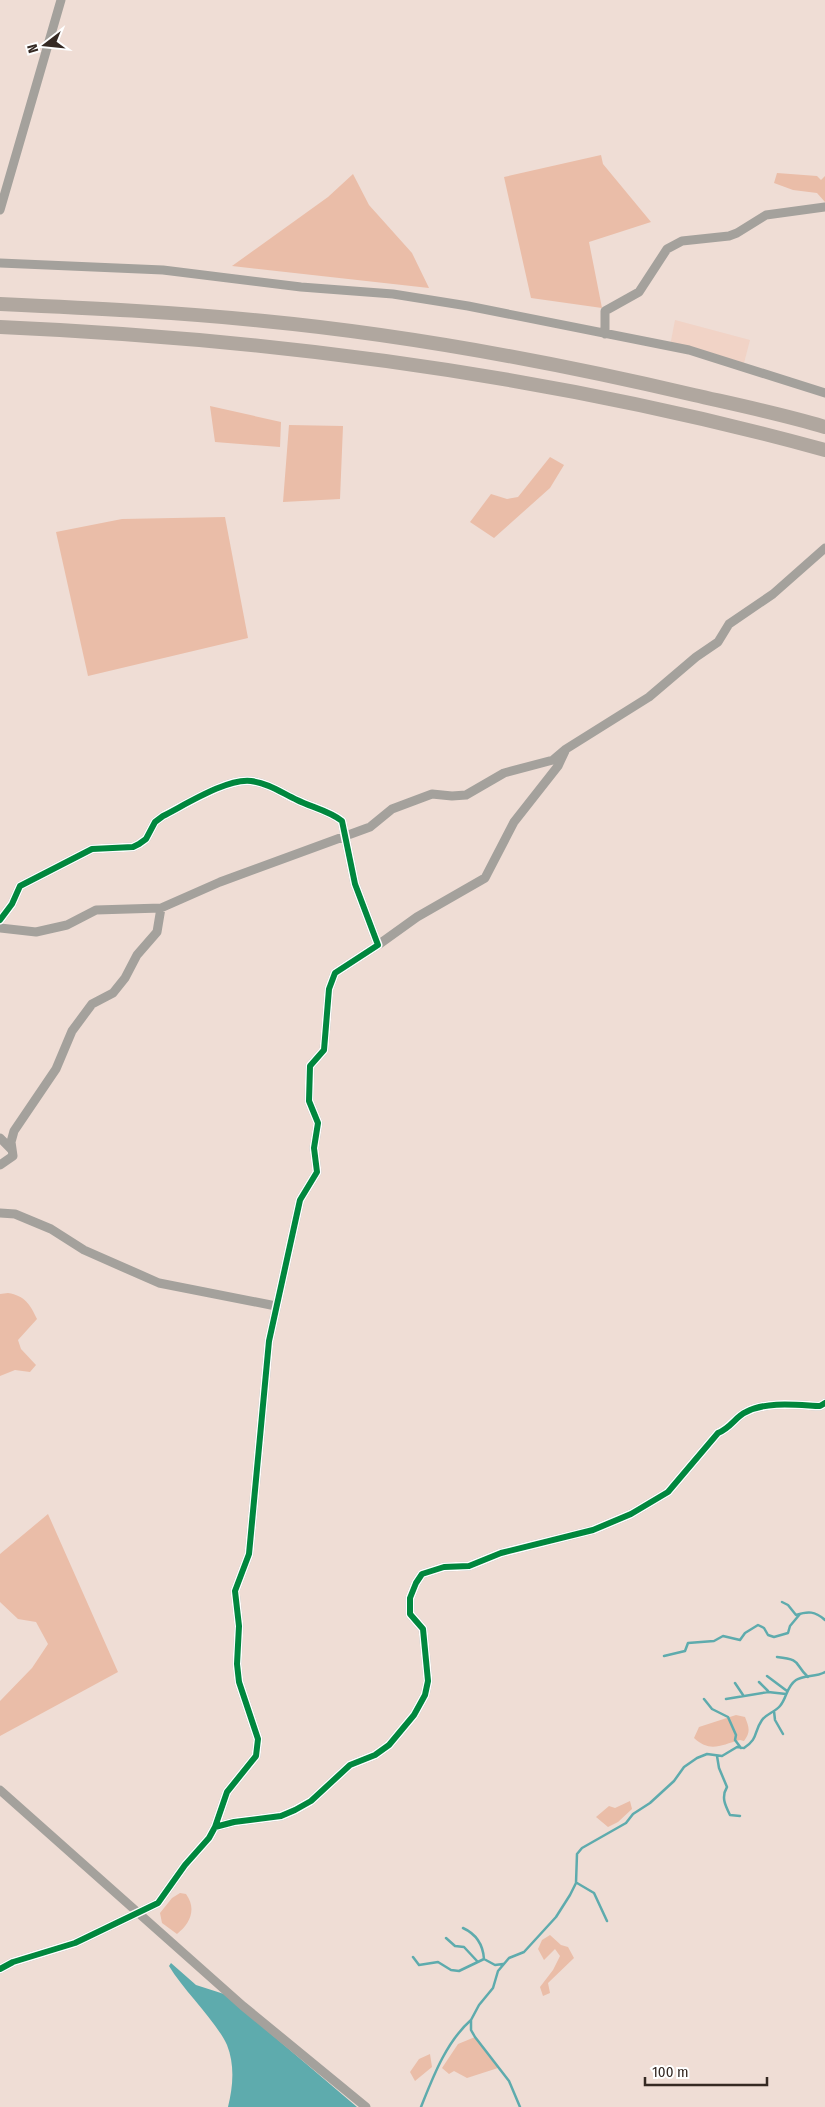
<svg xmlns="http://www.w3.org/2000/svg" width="825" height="2107" font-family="'Fira Sans Condensed',sans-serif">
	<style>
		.built { fill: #f1d3c6 }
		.green { fill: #eabda8 }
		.water { fill: #5eabad }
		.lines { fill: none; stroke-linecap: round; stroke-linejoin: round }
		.stream { stroke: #5eabad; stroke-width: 2.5 }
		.minor { stroke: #a4a19c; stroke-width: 9 }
		.highway { stroke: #b0a79f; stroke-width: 14 }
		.cycleway-casing { stroke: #fff; stroke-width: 9 }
		.cycleway { stroke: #00873e; stroke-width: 6 }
	</style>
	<rect width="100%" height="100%" fill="#efddd5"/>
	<path class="built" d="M675,320l75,20 -7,27 -73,-21z"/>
	<path class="green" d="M601,155l2,9 48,58 -62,20 13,66 -71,-10 -27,-121z
		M777,173l40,3 4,4 4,-4v26l-8,-9 -24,-3 -19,-7z
		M353,174l16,31 43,48 17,35 -197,-22 96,-69z
		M210,406l71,16 -1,25 -65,-5z
		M289,425l54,1 -3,73 -57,3z
		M550,457l14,8 -14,23 -56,50 -24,-16 21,-28 16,5 11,-2z
		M225,517l23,121 -160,38 -32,-144 66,-13z
		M8,1293c17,3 22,11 29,26l-19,21 3,9 15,16 -6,7 -15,-2 -15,6v-82z
		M48,1514l70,158 -118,64v-35l32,-33 16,-24 -12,-22 -18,-3 -18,-17v-48z
		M736,1715l9,2c4,10 6,15 -1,24l-4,-1c-19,5 -30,13 -46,-2l5,-11z
		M630,1801l2,8 -14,13 -10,5 -12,-10 13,-11 6,2z
		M180,1893l6,1c11,15 4,30 -9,40l-15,-11 -2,-10 12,-15z
		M550,1935l11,10 7,2 6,11 -26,25 2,10 -7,3 -3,-9 13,-17 7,-14 -5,-7 -11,11 -6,-11 4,-9z
		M475,2037l23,31 -31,10 -13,-7 -5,3 -7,-6 16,-24z
		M430,2054l2,13 -17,14 -5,-9 9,-13z"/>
	<path class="water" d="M171,1963l25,22 28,9 133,113h-129c5,-20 7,-42 -1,-62 -11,-24 -43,-54 -58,-79z"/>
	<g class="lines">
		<path class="stream" d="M782,1602l6,3 8,10c12,-4 19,-4 29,5
			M664,1656l21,-5 3,-8 26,-2 9,-5 17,4 5,-7 13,-8 6,3 4,7 6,2 14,-4 2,-7 10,-12
			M777,1657c26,3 16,6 31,20
			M767,1676l20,15
			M759,1682l9,9
			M735,1683l8,12
			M704,1699l8,10 16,8 8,18 -1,5 6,8
			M726,1699l42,-7 18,2
			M774,1711l1,9 8,14
			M717,1756l2,12 8,19c-6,10 -2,18 3,28l10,1
			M577,1883l17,10 13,28
			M463,1928c13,6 20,16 21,31
			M446,1938l9,8 9,1 13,14
			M413,1957l6,8 19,-3 13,8 8,1 25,-12 11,6 8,-1
			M421,2107c12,-30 25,-65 50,-87
			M520,2107l-11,-26 -34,-44 -4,-7v-10l8,-15 14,-17 5,-17 11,-13 15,-6 32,-35 14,-22 6,-12 1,-29 5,-6 44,-25 7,-9 17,-11 24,-22 10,-14 13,-9 10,-4 15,2 15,-9 7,1c15,-10 9,-15 18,-28 4,-6 13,-8 18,-14 7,-8 6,-19 16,-26 8,-5 20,-3 29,-8"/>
		<path class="minor" d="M0,210l61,-210
			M0,263l163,7 138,17 92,7 75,12 221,44 136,43
			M605,334v-23l34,-19 28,-43 15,-8 47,-5 8,-3 29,-18 59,-8
			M0,920l12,-16 8,-18 72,-37 41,-2 6,-3 7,-5 9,-17 8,-6c22,-11 64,-38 88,-35 17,2 31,12 46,19 14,7 33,11 45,21l13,63 23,61 -43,28 -6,16 -5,61 -14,16 -1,35 9,22 -4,25 3,24 -17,28 -31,141 -20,213 -14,37 4,35 -2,38 2,18 19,57 -2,17 -29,36 -12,35 -6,11 -24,27 -27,38 -83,40 -62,19 -13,7
			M0,928l36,4 31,-7 29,-15 65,-2 59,-26 150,-55 22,-18 40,-15 20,2 14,-1 38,-22 49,-13 13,-11 83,-52 47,-40 22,-15 11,-18 44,-30 52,-46
			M378,945l39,-28 68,-39 29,-56 44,-56 7,-15
			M0,1138l12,12
			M0,1165l13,-9 -2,-14 3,-11 42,-62 16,-38 20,-27 21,-11 12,-15 12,-23 20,-23 4,-24
			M0,1213l15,1 36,15 33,21 75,33 117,23
			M0,1790l243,216 123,101
			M215,1827l19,-5 47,-6 14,-6 16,-9 39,-36 25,-10 14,-10 25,-30 11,-20 3,-14 -5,-52 -13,-15v-16l6,-15 6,-9 22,-7 25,-1 32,-13 92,-23 38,-16 37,-22 50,-59c14,-6 17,-16 28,-21 21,-11 51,-7 74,-6l5,-3"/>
		<path class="highway" d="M0,304c88,4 176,8 264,17 145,14 289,41 430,74 44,10 88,19 131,32
			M0,327c278,12 556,49 825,123"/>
		<defs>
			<path id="cycleway" d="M0,920l12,-16 8,-18 72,-37 41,-2 6,-3 7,-5 9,-17 8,-6c22,-11 64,-38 88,-35 17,2 31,12 46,19 14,7 33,11 45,21l13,63 23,61 -43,28 -6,16 -5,61 -14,16 -1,35 9,22 -4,25 3,24 -17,28 -31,141 -20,213 -14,37 4,35 -2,38 2,18 19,57 -2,17 -29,36 -12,35 -6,11 -24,27 -27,38 -83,40 -62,19 -13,7
				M215,1827l19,-5 47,-6 14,-6 16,-9 39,-36 25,-10 14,-10 25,-30 11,-20 3,-14 -5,-52 -13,-15v-16l6,-15 6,-9 22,-7 25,-1 32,-13 92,-23 38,-16 37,-22 50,-59c14,-6 17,-16 28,-21 21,-11 51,-7 74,-6l5,-3"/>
		</defs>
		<use href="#cycleway" class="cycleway-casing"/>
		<use href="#cycleway" class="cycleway"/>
	</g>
	<g transform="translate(45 45) rotate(254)" stroke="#ffffff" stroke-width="4" paint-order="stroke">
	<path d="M0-4L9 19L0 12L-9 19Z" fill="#352923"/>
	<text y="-8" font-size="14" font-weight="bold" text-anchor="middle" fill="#352923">N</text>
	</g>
	<path d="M645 2077v8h122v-8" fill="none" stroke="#352923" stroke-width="2.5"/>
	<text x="652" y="2077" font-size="15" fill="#352923" stroke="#ffffff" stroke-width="4" paint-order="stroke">100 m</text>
</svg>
